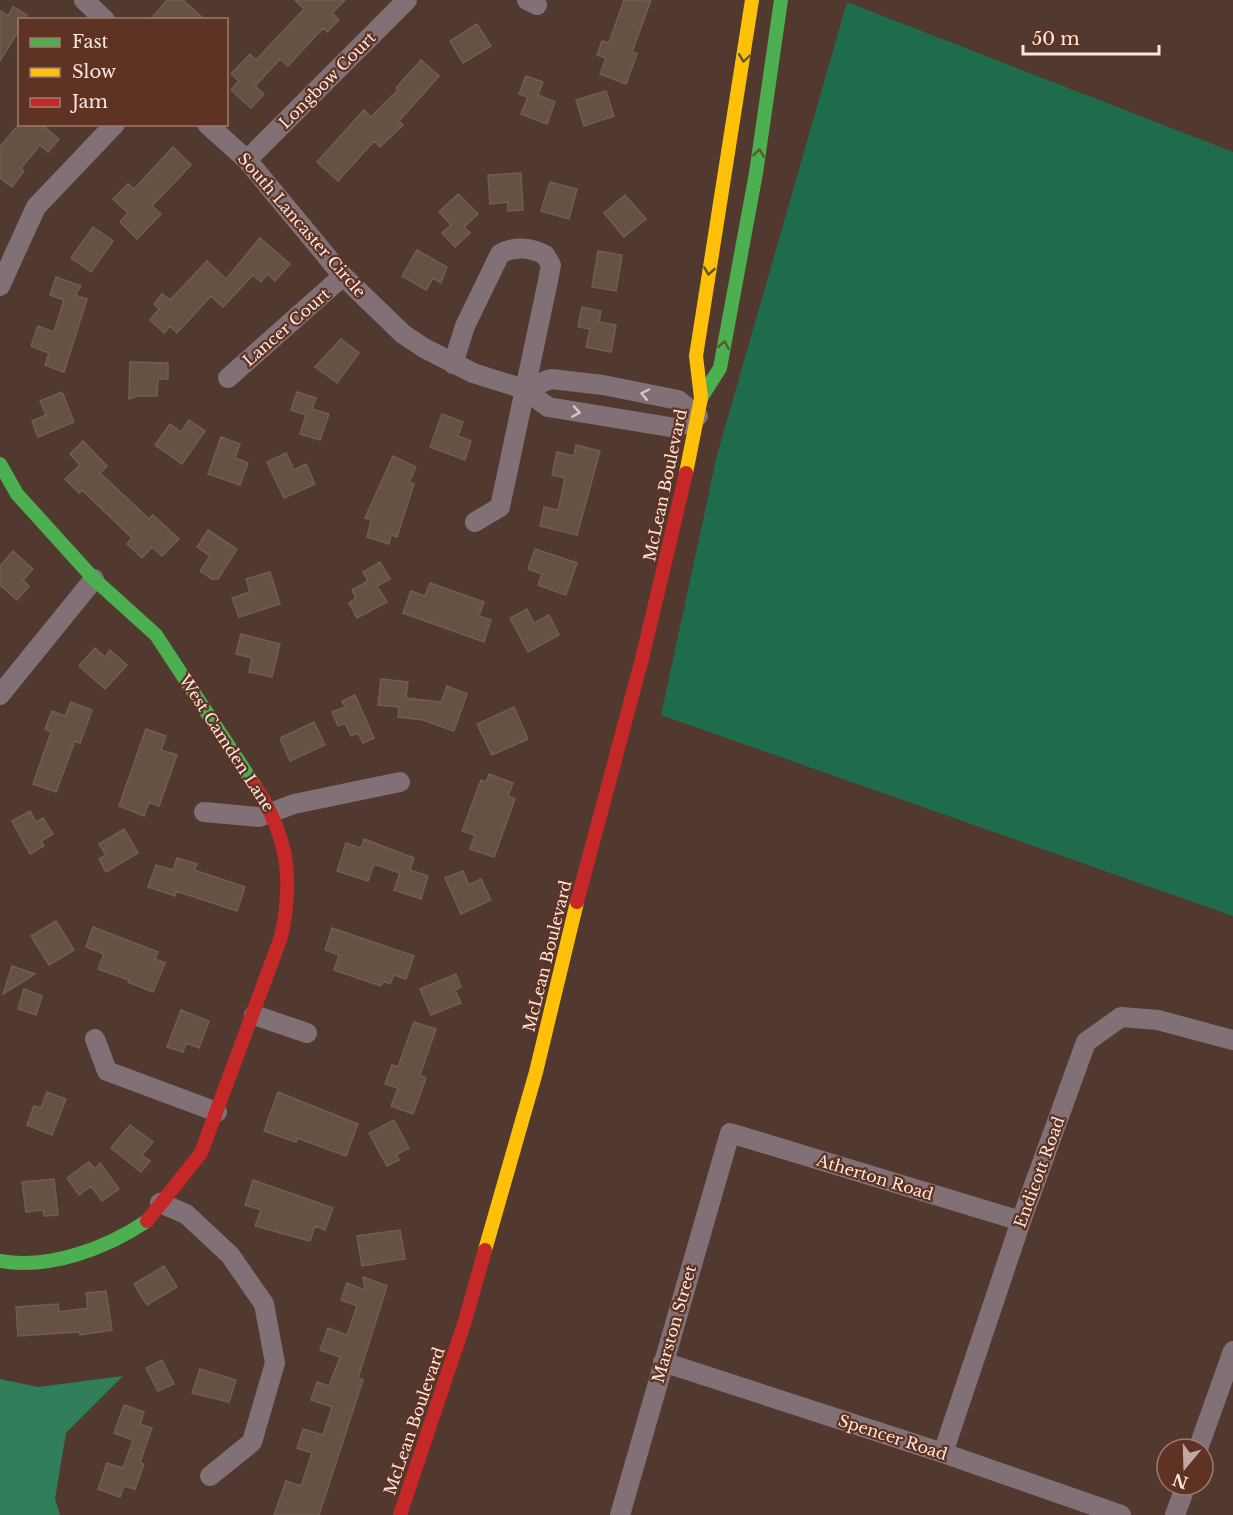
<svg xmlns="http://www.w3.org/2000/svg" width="1233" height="1515" font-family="'Libre Baskerville',serif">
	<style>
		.green { fill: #1f6c4c }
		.forest { fill: #307e5a }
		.building { fill: #675141; stroke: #705d53; stroke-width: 1.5 }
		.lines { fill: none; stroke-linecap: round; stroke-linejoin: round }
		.street { stroke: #817177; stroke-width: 20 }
		.fast { stroke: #4caf50; stroke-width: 14 }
		.slow { stroke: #ffc107; stroke-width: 14 }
		.jam { stroke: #c62828; stroke-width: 14 }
		.oneway { stroke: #595830 }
		.oneway2 { stroke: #d8c3bf }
		.labels { text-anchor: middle; stroke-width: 4.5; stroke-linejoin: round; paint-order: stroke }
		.street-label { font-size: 16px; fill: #fde6de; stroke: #5e3323 }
	</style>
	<rect width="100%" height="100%" fill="#513930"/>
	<path class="green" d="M847,2l386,150v764l-572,-201 56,-260z"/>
	<path class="forest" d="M123,1376l-57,57 -11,66 5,16h-60v-136l38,8z"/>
	<path class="building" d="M167,0h16l22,20h-55z
		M295,0h50l-13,13 7,7 -12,12 -4,-4 -35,38 -8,-7 -25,27 9,8 -13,14 -20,-18 8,-9 -8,-7 19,-20 6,6 48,-51z
		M624,0h27l-19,52 5,2 -11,30 -26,-10 6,-16 -9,-3 5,-14 7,2z
		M13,7l14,8 -2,5h-5v8l-20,33v-50l8,5z
		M477,24l14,22 -28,17 -13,-22z
		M421,60l18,16 -40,45 4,4 -23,22 -6,-6 -36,40 -21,-19 47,-52 7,7 27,-27 -2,-2z
		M526,76l17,6 -5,13 17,7 -8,22 -26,-10 7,-17 -9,-3z
		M606,91l8,25 -30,10 -8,-26z
		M19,124h22l18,15 -11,13 -8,-7 -19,23 3,3 -12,16 -12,-9v-31z
		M173,147l18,18 -39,41 9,8 -24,25 -17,-17 8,-9 -15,-14 15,-15 6,5z
		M521,173l2,37 -15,1v-9l-18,2 -2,-29z
		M550,182l27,7 -8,30 -28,-8z
		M458,194l20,20 -14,13 6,6 -15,14 -13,-14 9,-8 -12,-13z
		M625,195l21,24 -22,18 -20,-24z
		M93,227l20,14 -22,31 -20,-14z
		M260,238l30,26 -15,17 -8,-7 -6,8 -8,-7 -30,32 -12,-11 -34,37 -7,-7 -6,7 -14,-13 9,-11 -5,-5 8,-10 8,6 37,-39 19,18z
		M417,250l30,17 -6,16 -8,-5 -7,12 -24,-14z
		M598,251l24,4 -6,36 -24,-4z
		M56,277l25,9 -6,9 12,4 -23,73 -19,-7 4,-12 -18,-7 7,-20 16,6 10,-32 -14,-5z
		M582,307l19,4 -2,11 17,3 -5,27 -25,-5 4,-18 -12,-2z
		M341,339l18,14 -22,30 -22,-16z
		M130,362l38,1v16h-10l-1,17h-20l-8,3z
		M62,392l12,30 -36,15 -6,-16 14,-6 -6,-14z
		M297,392l19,6 -4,11 17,5 -9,26 -20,-6 6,-19 -15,-5z
		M442,414l21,8 -5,14 13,5 -6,19 -35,-13z
		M189,420l16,11 -23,33 -27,-19 15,-21 11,8z
		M221,437l19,7 -5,14 13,5 -8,22 -32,-11z
		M83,441l24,25 -7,7 49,46 4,-4 26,24 -17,17 -10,-9 -10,11 -15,-14 5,-6 -50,-48 -3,3 -14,-14 15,-14 -10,-11z
		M576,445l24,6 -23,84 -37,-9 4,-19 14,3 7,-32 -13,-3 5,-23 17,4z
		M286,453l8,17 12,-6 9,20 -31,14 -17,-36z
		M393,456l23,11 -7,15 5,2 -17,53 -6,-2 -2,9 -22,-7 4,-17 -6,-2z
		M208,530l29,19 -19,30h-6l-12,-8 10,-15 -13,-9z
		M535,549l42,14 -11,32 -28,-10 4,-11 -14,-5z
		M13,551l20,18 -10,11 6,6 -12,14 -17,-15v-19z
		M380,562l10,17 -13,7 10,16 -30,16 -8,-15 7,-5 -4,-8 16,-9 -5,-9z
		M270,572l10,32 -41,13 -7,-19 18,-6 -4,-13z
		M430,583l54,19 -5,14 12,4 -7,22 -81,-29 8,-22 14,5z
		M527,609l7,14 15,-8 10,20 -31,17 -18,-34z
		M241,634l39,10 -8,33 -23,-5 3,-14 -16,-4z
		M95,648l10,9 5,-7 17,15 -22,24 -26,-23z
		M381,679l27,3 -2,16 35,4 6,-16 20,8 -13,37 -31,-11 -25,-3 1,-10 -21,-2z
		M355,695l19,43 -11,5 -5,-10 -7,3 -6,-13 -7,3 -6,-14 13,-5 -3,-6z
		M71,702l21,8 -12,33 -5,-2 -19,51 -23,-8 18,-52 -6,-3 7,-18 13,5z
		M514,707l14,32 -36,16 -15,-31z
		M314,722l11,23 -35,16 -10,-23z
		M146,729l20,7 -5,14 16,5 -18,51 -10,-4 -5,14 -25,-10z
		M489,774l24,9 -5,13 7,3 -21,58 -24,-8 5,-14 -13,-4 19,-51 5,2z
		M30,811l6,11 7,-4 10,16 -12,7 3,5 -14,8 -18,-33z
		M124,829l14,24 -32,19 -7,-13 7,-4 -7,-11z
		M364,839l50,19 -4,12 18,6 -7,23 -27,-9 6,-17 -26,-9 -6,17 -31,-10 9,-28 15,5z
		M177,858l20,6 -3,6 51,17 -8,24 -61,-20 -1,5 -27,-9 8,-22 17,5z
		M463,871l6,14 12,-6 10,21 -30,14 -16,-36z
		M56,921l18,29 -25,15 -18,-29z
		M93,927l65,25 -3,7 10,4 -12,29 -25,-10 1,-2 -31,-11 6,-15 -18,-7z
		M332,928l82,28 -8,23 -12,-4 -4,9 -7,-3 -2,5 -47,-16 5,-15 -14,-5z
		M12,966l23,8 -32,20z
		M456,974l5,13 -6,3 6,13 -30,12 -11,-26z
		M24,989l18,7 -6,19 -18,-6z
		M181,1010l28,11 -10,27 -13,-5 -3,9 -16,-5z
		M414,1022l22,7 -16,46 6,3 -13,36 -22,-8 7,-18 -13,-4 7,-19 6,2z
		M47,1092l19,7 -14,36 -25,-10 7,-19 7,2z
		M278,1092l80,32 -12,32 -49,-18 -1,4 -32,-11z
		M394,1120l15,28 -13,7 3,5 -12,6 -18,-33z
		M130,1125l23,17 -11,13 8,6 -9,11 -30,-24z
		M89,1162l6,7 5,-6 19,26 -17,12 -11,-15 -12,9 -12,-17z
		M54,1179l4,36 -14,1 -1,-6 -17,2 -4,-30z
		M253,1180l80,28 -8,22 -10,-4 -5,15 -55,-15 6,-16 -16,-5z
		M400,1230l5,29 -43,7 -5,-30z
		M164,1266l13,21 -30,18 -13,-21z
		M363,1277l24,9 -29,92 5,2 -44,135h-45l12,-34 15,5 11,-33 -15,-5 6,-19 20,6 9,-28 -21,-7 6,-18 12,4 11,-29 -20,-7 8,-22 19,7 10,-29 -16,-6 6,-17 18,7z
		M106,1291l6,39 -32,5 -1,-3 -61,4 -2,-29 42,-3 1,8 29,-4 -2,-15z
		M162,1360l12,24 -16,7 -12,-23z
		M200,1369l36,11 -7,22 -37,-9z
		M124,1405l20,7 -4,12 12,4 -12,34 4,2 -9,25 -11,-3 -4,11 -22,-8 9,-26 16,5 10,-28 -19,-7z"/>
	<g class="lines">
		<path class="street" d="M84,0l21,20
			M527,0l10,5
			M207,124l40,36 96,116 60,58 21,14 49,25 51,16 24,18 128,21 22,-12 -20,-16 -75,-15 -52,-6 -27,10
			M247,160l160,-160
			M0,286l36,-79 79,-83
			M453,364l12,-38 35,-72c13,-8 31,-7 45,1l6,10 -3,16 -48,226 -25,15
			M228,378l115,-102
			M0,695l94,-116
			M204,812l55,5 35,-13 106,-22
			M254,1015l53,18
			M95,1039l12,32 110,41
			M160,1203l26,11 44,41 34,49 11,59 -23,79 -42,34
			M663,1362l280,91 178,62
			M1198,1449l35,-98
			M943,1453l78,-232 65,-179 35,-25 37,3 75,20
			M620,1515l110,-382 291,88
			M1175,1515l11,-30"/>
		<path class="fast" d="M701,398l19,-30 36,-195 25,-173
			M0,464l17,30 77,85 62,56 99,151
			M0,1261c49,9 107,-13 147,-40"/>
		<path class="slow" d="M686,473l15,-75 -5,-42 56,-356
			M485,1250l51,-178 41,-170"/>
		<path class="jam" d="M577,902l66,-247 43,-182
			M147,1221l54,-68 80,-216c13,-59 7,-101 -26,-151
			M400,1515l65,-194 20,-71"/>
	</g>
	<defs><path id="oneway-chevron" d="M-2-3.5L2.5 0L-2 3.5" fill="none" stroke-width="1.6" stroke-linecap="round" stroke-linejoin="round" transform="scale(1.5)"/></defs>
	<g class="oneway">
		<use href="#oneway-chevron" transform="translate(744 58) rotate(98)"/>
		<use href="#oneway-chevron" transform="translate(759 153) rotate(-82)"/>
		<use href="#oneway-chevron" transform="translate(709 271) rotate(99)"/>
		<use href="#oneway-chevron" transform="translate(724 345) rotate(-79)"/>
	</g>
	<g class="oneway2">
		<use href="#oneway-chevron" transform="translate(645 394) rotate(-168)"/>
		<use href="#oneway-chevron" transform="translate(576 412) rotate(9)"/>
	</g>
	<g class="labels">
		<g class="street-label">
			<text transform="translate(327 80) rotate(-45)" y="6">Longbow Court</text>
			<text transform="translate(302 225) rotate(49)" y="6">South Lancaster Circle</text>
			<text transform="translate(286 327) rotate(-41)" y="6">Lancer Court</text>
			<text transform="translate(665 485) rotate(-78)" y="6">McLean Boulevard</text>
			<text transform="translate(227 743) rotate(57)" y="6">West Camden Lane</text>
			<text transform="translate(547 956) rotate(-76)" y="6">McLean Boulevard</text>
			<text transform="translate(1039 1172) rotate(-70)" y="6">Endicott Road</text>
			<text transform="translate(875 1177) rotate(17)" y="6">Atherton Road</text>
			<text transform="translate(674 1324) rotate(-74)" y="6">Marston Street</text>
			<text transform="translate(414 1421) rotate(-71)" y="6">McLean Boulevard</text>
			<text transform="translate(893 1437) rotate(18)" y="6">Spencer Road</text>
		</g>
	</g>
	<rect x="18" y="18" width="210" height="108" fill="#5e3323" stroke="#9e7b6e" stroke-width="1.5"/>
	<rect x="30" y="38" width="30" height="9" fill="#4caf50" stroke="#9e7b6e" stroke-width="1.5"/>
	<text x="72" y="48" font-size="18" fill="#fde6de">Fast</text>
	<rect x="30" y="68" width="30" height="9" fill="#ffc107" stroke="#9e7b6e" stroke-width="1.5"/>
	<text x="72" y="78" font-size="18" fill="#fde6de">Slow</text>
	<rect x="30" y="98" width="30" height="9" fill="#c62828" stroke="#9e7b6e" stroke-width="1.5"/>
	<text x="72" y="108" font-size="18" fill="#fde6de">Jam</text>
	<g transform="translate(1185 1467) rotate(199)"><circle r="28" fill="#5e3323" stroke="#9e7b6e" stroke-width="1.5"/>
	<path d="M0-4.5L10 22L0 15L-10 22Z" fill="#c1a9a1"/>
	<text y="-9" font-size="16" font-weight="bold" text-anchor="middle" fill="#fde6de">N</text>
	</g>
	<path d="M1023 45v9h136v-9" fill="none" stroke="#fde6de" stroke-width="3"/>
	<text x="1032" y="45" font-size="18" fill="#fde6de" stroke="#5e3323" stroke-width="4.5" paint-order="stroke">50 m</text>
</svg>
